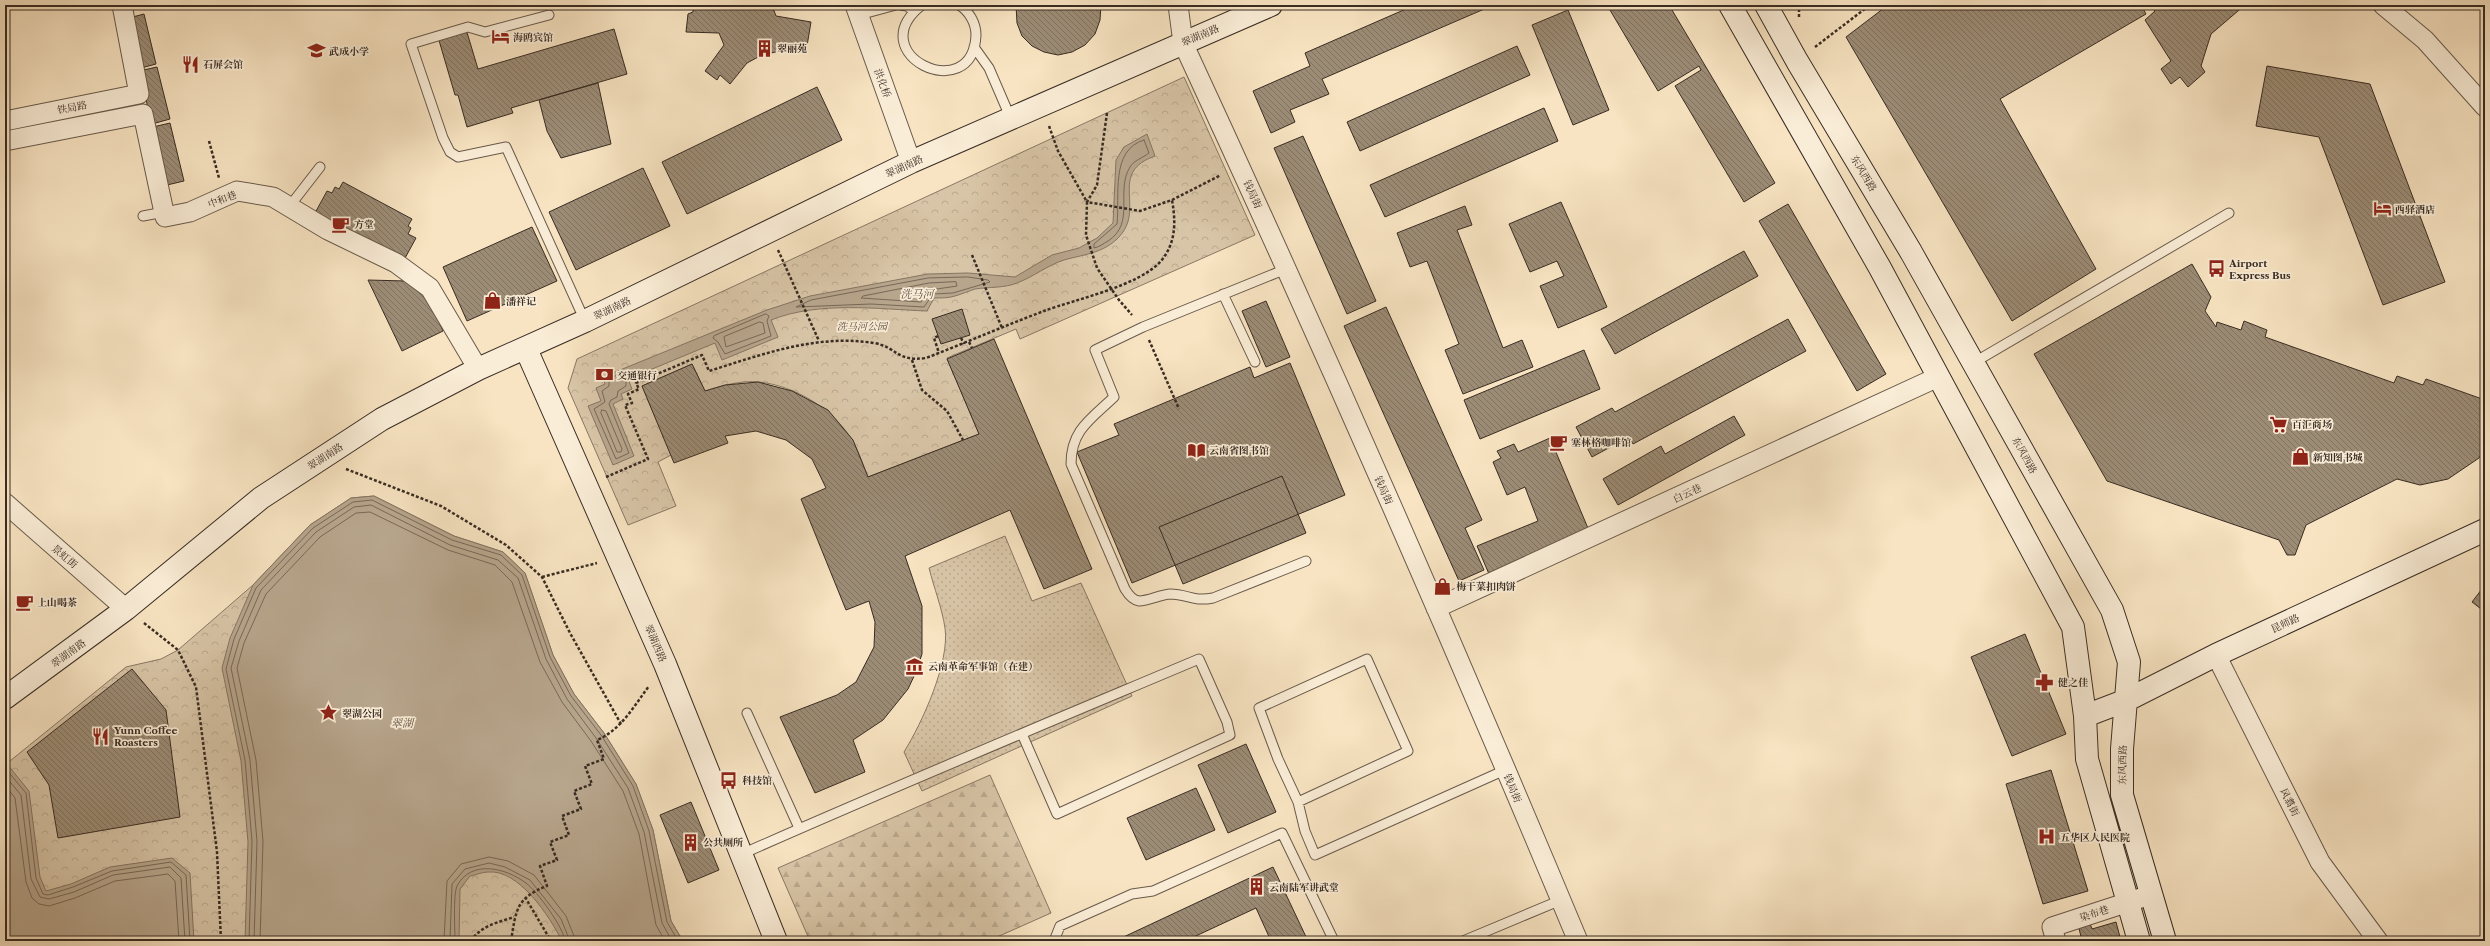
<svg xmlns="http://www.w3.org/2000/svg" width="2490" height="946" font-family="'Libre Caslon Text','Noto Serif SC',serif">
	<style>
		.grass { fill: url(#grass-dots); stroke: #887865 }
		.forest { fill: url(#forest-firs); stroke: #887865 }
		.park { fill: url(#park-crowns); stroke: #887865 }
		.water { fill: #b7a58c; stroke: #857562 }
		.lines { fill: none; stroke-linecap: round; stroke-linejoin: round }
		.shore { stroke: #786858; stroke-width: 1 }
		.building { fill: url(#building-back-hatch); stroke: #392c23 }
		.lane-casing { stroke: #695a4b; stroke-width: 11 }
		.street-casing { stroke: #695a4b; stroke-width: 21 }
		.secondary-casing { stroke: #392c23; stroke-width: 24 }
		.path { stroke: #392c23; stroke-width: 2.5; stroke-dasharray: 3 2; stroke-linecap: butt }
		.lane { stroke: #faedd7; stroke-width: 9 }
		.street { stroke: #faedd7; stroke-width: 19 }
		.secondary { stroke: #faedd7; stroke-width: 22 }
		.labels { text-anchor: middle; stroke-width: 3.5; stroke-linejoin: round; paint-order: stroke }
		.street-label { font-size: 10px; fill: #392c23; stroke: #faedd7 }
		.poi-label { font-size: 10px; font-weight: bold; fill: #392c23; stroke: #faedd7; text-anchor: start }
		.park-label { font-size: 10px; font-style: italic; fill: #594b3d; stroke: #faedd7 }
		.water-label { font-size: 11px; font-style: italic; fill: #5f5042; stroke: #faedd7 }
	</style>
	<defs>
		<pattern id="grass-dots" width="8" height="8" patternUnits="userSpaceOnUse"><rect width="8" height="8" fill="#d8c5a7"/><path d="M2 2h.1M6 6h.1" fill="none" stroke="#baa98f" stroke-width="1.8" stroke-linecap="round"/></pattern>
		<pattern id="forest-firs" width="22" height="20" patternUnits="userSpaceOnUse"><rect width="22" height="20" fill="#d8c5a7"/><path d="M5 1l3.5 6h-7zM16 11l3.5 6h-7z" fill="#baa98f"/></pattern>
		<pattern id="park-crowns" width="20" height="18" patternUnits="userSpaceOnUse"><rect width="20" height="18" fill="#d8c5a7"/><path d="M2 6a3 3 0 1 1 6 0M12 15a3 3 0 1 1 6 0" fill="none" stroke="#baa98f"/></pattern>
		<pattern id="building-back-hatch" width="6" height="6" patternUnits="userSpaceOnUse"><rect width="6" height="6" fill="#9c8c76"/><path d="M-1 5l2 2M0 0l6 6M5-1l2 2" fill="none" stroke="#807360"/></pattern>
	</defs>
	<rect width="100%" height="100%" fill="#f8e4c2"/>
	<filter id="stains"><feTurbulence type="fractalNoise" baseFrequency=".005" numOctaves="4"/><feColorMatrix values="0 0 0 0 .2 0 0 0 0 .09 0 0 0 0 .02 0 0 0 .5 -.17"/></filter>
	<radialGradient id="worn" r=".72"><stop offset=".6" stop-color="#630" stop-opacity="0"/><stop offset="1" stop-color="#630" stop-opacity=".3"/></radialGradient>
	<path class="grass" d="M1005,536l27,65 49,-18 51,113 -210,95 -18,-39c18,-29 46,-90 41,-124 -3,-20 -11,-40 -16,-60z"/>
	<path class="forest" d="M990,775l61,138 -63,28h-178l-32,-73z"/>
	<path class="park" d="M1184,77l71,158 -235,104 -4,-10 -69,29 32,76 -111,43c-5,-12 -9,-26 -16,-37 -19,-31 -56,-54 -93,-58 -18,-2 -38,4 -54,9l-13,-27 -50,22 29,69 -13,7 18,44 -48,19 -60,-137 9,-29z
		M374,496l80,40 49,16 22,21 28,82 21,39 30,39 32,51 17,46 18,91 12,20h-678v-176l121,-98 35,-8 17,-9 75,-65 57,-60 41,-27z"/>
	<path class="water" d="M1147,134l8,22c-45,16 -13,48 -32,76 -15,21 -38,22 -59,28 -16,5 -31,17 -47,23 -12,5 -28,4 -42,6 -6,2 -13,5 -20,7 -6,2 -14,2 -21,2l-7,13c-50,-2 -108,-10 -156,9l7,17 -56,23 -7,-17 -87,36 4,10 -11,5 2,5 -10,5 21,52 -21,9 -25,-59 13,-5 -5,-13 9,-4 -2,-7 164,-67 43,-14 118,-22 40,-1 47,4 37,-22 27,-7 18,-10 16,-15 3,-63 8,-13z
		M374,496l80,40 49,16 22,21 28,82 21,39 30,39 32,51 17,46 18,91 12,20h-121c-12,-24 -43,-72 -74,-69 -6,0 -12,3 -18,4l-10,13 -1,52h-214l3,-99 -7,-81 -19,-93 8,-30 23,-53 57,-60 41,-27z
		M7,764l22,27 11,86 6,14 25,-7 39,-17 62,-9 18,15 4,68h-189z"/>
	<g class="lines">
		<path class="shore" d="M1144,140l5,13c-6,5 -15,7 -19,14 -15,24 6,56 -22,74 -5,3 -9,6 -14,7v-4l23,-20c3,-28 -7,-74 27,-84z
			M968,277l20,3 2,2 -37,11 -20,1 -9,13 -53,-3 -75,3 15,-7 117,-22z
			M956,282l1,4 -27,4 -9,12 -60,-4 2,-2 66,-13z
			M766,314l3,2 -2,5 4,15 -46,18 -7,-12 -5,-4 1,-2z
			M760,322l3,1 2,10 -39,14 -2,-10z
			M623,373l3,2v11l-8,5 -1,6 -6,3 -2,4 20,49 -13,6 -22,-50 11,-7 -3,-11 7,-5v-7z
			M602,410l4,1 16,38 -1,3h-4l-16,-39z
			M5,768l21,25 10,85 7,16 5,1 25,-8 39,-16 59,-9 15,13 4,66
			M5,776l16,19 10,84 9,18 9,2 25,-7 39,-17 57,-8 11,11 4,63
			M5,785l10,13 11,84 6,16 7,6 10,2 26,-8 40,-17 53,-7 7,7 4,60
			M249,941l3,-100 -7,-81 -19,-91 8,-30 22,-51 57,-60 40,-26 19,-2 80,40 49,15 21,20 28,82 21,39 30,39 32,51 16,45 18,91 11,19
			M254,941l3,-100 -7,-81 -19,-92 8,-27 22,-51 55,-58 38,-25 17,-2 79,40 48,15 20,18 28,81 21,40 29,39 32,50 16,44 18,91 10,18
			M260,941l3,-100 -7,-81 -19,-92 7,-25 22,-49 54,-57 36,-24 14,-1 78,38 47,15 17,17 28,80 22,40 29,39 32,50 16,43 17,91 9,16
			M444,941l3,-60 14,-17 28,-7 19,4 26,14 32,41 10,25
			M450,941l2,-57 13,-15 24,-6 16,4 25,13 31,39 9,22
			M455,941c0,-11 -2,-46 2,-55 14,-27 49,-18 69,-3 11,8 38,45 39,58"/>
	</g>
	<path class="building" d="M693,5h83l-3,3 3,8 35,6 -5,30 -27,-1 -19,5 -13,7 -17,21 -10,-9 -3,5 -12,-9 19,-26 -5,-12 -33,-1 2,-18 5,-2z
		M1016,5h85l-1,15 -5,14 -10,11 -13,7 -14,3 -14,-3 -12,-6 -10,-10 -5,-13z
		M1415,5h73l1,2 -167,72 7,15 -39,16 5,12 -24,11 -18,-42 57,-25 -5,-13z
		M1607,5h62l106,178 -31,19 -69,-116 26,-16 -2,-4 -41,25z
		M1888,5h253l5,9 -146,85 96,170 -84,52 -166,-284z
		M2151,5h94l-34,29 -10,32 4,6 -17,15 -8,-10 -9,7 -10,-15 10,-8 -26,-41 10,-9z
		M1568,10l41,100 -36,15 -41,-100z
		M144,14l12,50 -15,4 -12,-50z
		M466,29l12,40 136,-40 13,45 -116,34 2,5 -46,14 -9,-32h-3l-17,-58z
		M1517,46l13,29 -170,76 -13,-29z
		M2267,66l103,18 75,198 -62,23 -64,-168 -63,-11z
		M157,67l13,52 -18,5 -13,-53z
		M598,83l13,61 -50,14 -14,-27 -8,-31z
		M817,87l25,53 -155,74 -25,-52z
		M1544,108l14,33 -173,76 -15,-32z
		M170,123l14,58 -17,4 -14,-58z
		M1303,136l73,165 -29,13 -73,-166z
		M643,168l27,58 -94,44 -27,-58z
		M343,182l69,37 -4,7 3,2 -3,6 8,4 -12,22 -89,-47 12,-22 5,2 3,-6 4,2z
		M1561,202l46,105 -49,21 -18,-42 24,-10 -7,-15 -27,11 -21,-48z
		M1788,204l98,170 -29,17 -98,-170z
		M1465,206l7,19 -15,5 46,118 19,-8 11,27 -70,27 -18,-44 14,-6 -32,-83 -17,6 -13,-34z
		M532,227l25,54 -90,40 -24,-54z
		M1744,251l14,25 -143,78 -14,-25z
		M2192,264l19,33 -6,14 11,16 1,-5 24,8 3,-9 23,9 -2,7 129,46 3,-7 26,9 3,-6 59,21v48l-6,10 -31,21 -28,6 -23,-6 -91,46 -11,30h-8l-8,-15 -172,-59 -73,-127z
		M368,280l38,1 15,8 11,16 11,26 -41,20z
		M1266,301l24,56 -24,10 -24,-56z
		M1386,307l96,213 -17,8 19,42 -25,11 -115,-255z
		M962,309l8,26 -29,9 -9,-25z
		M1788,319l18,32 -173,93 -4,-7 -37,20 -16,-30 36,-19 3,4z
		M994,339l98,230 -48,20 -34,-79 -105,46 17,50v48l-6,18 -8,17 -25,31 -30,20 12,32 -50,21 -35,-76 57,-22 19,-13 18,-35 1,-25 -6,-21 -23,9 -45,-111 25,-11 -14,-29 -26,-19 -30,-9 -31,5 3,7 -54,20 -32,-77 50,-22 13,27 20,-6 33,-3 34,9 36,19 25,30 15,37 111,-43 -32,-75z
		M1584,350l16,39 -120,50 -16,-39z
		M1290,363l55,132 -213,88 -55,-131 42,-17 -5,-11 136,-57 4,11z
		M1734,416l11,19 -127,70 -15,-26 58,-33 4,8z
		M1550,438l40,95 -101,41 -12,-28 61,-25 -13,-34 -18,8 -14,-33 8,-4 -4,-7 17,-7 4,8z
		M1282,476l24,57 -123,51 -24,-57z
		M2485,585v27l-13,-10z
		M2025,634l41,100 -54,22 -41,-99z
		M132,669l34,41 14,107 -122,21 -9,-53 -22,-33z
		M1246,744l30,68 -48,21 -30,-68z
		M2051,770l37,121 -45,13 -37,-120z
		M1196,788l19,42 -69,30 -19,-42z
		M691,802l28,68 -31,13 -28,-68z
		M1273,867l35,74h-37l-15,-33 -71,33h-70z
		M2089,921l3,8 24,-7 5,19h-39l-4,-17z"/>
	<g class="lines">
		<defs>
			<path id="lane" d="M900,5l7,1 7,5
				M922,5c-63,49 51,103 54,30 0,-12 -7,-24 -17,-30
				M549,15l-64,17 -17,-5 -57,17 32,94 7,14 8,5 48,-10 79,174
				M859,15l37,-10
				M974,47l15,21 22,51
				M289,207l31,-40
				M143,216l21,-4
				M1286,269l-143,58 -48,23 19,47c-23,22 -43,33 -43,67l54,125c3,5 7,11 14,12 10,0 20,-6 31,-7 18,0 22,8 43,4l93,-37
				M1223,294l32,68
				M1973,363l256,-150
				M747,713l52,115
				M1298,802l110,-51 -41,-92 -108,49 19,51 20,43 7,29 10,24 190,-85
				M742,854c151,-67 305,-131 457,-195l28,63 3,13 -173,79 -35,-80
				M1054,941l6,-15 72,-32 21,-3 129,-58 52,108
				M1463,941l98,-41"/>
			<path id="street" d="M855,5l56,157
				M1178,5l5,38c137,296 269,596 395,898
				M2383,5l42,35 60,67
				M5,121l134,-27 -17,-89
				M5,141l138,-27 22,103 25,-5 47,-21 36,6 55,33 68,33 34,25 48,81
				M5,503l121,106
				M1436,608l502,-231
				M2216,655l104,207 58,79
				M2056,941l-4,-14 98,-32"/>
			<path id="secondary" d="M1730,5l150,263 193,359 12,89 2,43 52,182
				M1766,5l31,56 114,191 201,358 17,52 -7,87v46l43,146
				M526,349l139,315 111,277
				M5,698l121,-89 135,-111 121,-79 96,-50 107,-48 326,-159 360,-157
				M2085,716l42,-16 89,-45 269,-125"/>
		</defs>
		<use href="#lane" class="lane-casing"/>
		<use href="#street" class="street-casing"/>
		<use href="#secondary" class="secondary-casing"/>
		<path class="path" d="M1799,17v-12
			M1815,47l55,-42
			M1107,113l-10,72 -10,17 53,9 32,-11 49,-25
			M1049,126l9,25 29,51 -1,33 11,33 22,32 13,15
			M209,141l10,37
			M778,250l41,91
			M972,255l30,73
			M938,336l-4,2 5,15
			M961,338l3,6
			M1149,340l30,69
			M969,342l3,6
			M912,360l10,30 25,21 16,29
			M346,469l95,37 65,39 36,32 28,56 51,91
			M606,477l42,-18 -23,-54 7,-2 -4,-9 11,-5 -3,-6 66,-28 7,16c55,-17 107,-37 165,-28 23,4 22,19 52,15 39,-15 78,-32 118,-47 32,-12 95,-25 117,-50 15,-18 15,-39 11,-61
			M542,577l55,-14
			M144,623l34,27 18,37 21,165 4,89
			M525,897l26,44
			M471,941c9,-15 28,-19 43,-24
			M511,941c5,-31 5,-43 36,-55l-7,-20 17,-6 -7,-18 19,-7 -7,-19 19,-7 -7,-18 18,-7 -7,-18 19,-7 -7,-19c24,-10 37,-34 52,-54
			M1250,941h1"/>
		<use href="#lane" class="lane"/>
		<use href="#street" class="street"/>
		<use href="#secondary" class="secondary"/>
	</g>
	<defs>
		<symbol id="hotel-bare" viewBox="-9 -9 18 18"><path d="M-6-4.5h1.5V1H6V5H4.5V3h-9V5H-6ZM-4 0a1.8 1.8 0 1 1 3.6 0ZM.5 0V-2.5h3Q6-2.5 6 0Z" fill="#8f2418" stroke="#faedd7" stroke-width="2.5" paint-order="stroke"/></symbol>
		<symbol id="building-bare" viewBox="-9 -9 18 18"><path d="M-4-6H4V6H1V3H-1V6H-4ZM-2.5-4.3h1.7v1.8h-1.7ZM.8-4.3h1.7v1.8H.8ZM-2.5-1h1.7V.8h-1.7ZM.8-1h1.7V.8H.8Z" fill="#8f2418" stroke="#faedd7" stroke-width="2.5" paint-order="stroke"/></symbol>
		<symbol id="school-bare" viewBox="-9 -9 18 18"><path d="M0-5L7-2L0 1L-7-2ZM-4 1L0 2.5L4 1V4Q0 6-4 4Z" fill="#8f2418" stroke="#faedd7" stroke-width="2.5" paint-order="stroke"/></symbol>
		<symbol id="restaurant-bare" viewBox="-9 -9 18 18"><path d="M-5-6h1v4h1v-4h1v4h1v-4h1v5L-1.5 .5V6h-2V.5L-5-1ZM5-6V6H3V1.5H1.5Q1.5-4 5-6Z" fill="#8f2418" stroke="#faedd7" stroke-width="2.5" paint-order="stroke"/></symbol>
		<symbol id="cafe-bare" viewBox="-9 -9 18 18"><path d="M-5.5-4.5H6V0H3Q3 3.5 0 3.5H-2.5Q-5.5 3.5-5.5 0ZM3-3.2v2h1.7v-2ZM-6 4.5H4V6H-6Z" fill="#8f2418" stroke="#faedd7" stroke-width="2.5" paint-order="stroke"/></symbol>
		<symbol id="bus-bare" viewBox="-9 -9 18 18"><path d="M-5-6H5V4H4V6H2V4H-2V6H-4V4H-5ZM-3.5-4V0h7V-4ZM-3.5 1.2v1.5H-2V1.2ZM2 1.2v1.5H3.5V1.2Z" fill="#8f2418" stroke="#faedd7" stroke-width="2.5" paint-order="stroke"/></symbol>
		<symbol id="shop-bare" viewBox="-9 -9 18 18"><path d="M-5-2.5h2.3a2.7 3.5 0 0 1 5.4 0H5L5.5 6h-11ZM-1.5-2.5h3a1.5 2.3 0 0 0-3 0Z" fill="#8f2418" stroke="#faedd7" stroke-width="2.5" paint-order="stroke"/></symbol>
		<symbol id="bank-bare" viewBox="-9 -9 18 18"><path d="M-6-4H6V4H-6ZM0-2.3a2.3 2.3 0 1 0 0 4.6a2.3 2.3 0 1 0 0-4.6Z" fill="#8f2418" stroke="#faedd7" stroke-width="2.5" paint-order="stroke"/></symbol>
		<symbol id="supermarket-bare" viewBox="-9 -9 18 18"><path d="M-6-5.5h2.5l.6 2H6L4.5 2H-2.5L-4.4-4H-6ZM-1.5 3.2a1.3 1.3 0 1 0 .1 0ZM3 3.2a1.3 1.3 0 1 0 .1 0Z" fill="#8f2418" stroke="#faedd7" stroke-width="2.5" paint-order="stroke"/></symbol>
		<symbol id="library-bare" viewBox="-9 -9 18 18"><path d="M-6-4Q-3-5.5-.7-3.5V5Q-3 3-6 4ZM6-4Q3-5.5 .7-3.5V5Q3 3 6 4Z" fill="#8f2418" stroke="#faedd7" stroke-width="2.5" paint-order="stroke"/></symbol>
		<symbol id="museum-bare" viewBox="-9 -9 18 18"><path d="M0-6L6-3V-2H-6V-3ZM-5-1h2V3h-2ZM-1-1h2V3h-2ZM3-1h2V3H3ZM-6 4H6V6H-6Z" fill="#8f2418" stroke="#faedd7" stroke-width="2.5" paint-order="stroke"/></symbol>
		<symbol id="pharmacy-bare" viewBox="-9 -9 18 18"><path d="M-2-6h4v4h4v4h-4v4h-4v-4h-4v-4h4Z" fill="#8f2418" stroke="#faedd7" stroke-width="2.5" paint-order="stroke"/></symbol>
		<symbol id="sight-bare" viewBox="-9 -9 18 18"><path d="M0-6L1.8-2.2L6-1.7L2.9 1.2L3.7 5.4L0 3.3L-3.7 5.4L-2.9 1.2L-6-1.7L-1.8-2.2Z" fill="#8f2418" stroke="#faedd7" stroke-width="2.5" paint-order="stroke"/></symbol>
		<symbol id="hospital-bare" viewBox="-9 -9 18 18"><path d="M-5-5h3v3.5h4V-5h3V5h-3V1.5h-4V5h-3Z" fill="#8f2418" stroke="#faedd7" stroke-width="2.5" paint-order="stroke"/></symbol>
	</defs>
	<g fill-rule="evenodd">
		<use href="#hotel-bare" x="488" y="24" width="25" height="25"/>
		<use href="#building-bare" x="752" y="36" width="25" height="25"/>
		<use href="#school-bare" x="304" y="38" width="25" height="25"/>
		<use href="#restaurant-bare" x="178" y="52" width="25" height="25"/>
		<use href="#hotel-bare" x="2370" y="196" width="25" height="25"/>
		<use href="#cafe-bare" x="328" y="212" width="25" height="25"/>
		<use href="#bus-bare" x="2204" y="256" width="25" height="25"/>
		<use href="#shop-bare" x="480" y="288" width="25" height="25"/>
		<use href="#bank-bare" x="592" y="362" width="25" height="25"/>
		<use href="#supermarket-bare" x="2266" y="412" width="25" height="25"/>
		<use href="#cafe-bare" x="1546" y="430" width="25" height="25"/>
		<use href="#library-bare" x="1184" y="438" width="25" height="25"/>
		<use href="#shop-bare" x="2288" y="444" width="25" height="25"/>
		<use href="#shop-bare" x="1430" y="574" width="25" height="25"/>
		<use href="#cafe-bare" x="12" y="590" width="25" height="25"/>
		<use href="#museum-bare" x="902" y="654" width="25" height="25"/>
		<use href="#pharmacy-bare" x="2032" y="670" width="25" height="25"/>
		<use href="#sight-bare" x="316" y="700" width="25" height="25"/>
		<use href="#restaurant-bare" x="88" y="724" width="25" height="25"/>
		<use href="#bus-bare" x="716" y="768" width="25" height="25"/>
		<use href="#hospital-bare" x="2034" y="824" width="25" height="25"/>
		<use href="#building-bare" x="678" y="830" width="25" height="25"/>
		<use href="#building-bare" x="1244" y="874" width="25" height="25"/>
	</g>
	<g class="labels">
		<g class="street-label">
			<text transform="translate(1200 35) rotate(-23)" y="4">翠湖南路</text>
			<text transform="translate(883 83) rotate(70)" y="4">洪化桥</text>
			<text transform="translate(72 107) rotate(-11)" y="4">铁局路</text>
			<text transform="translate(904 166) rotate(-25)" y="4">翠湖南路</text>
			<text transform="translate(1864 173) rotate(59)" y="4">东风西路</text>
			<text transform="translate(1253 194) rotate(66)" y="4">钱局街</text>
			<text transform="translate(222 199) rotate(-21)" y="4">中和巷</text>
			<text transform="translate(612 308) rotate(-26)" y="4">翠湖南路</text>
			<text transform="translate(2025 455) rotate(61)" y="4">东风西路</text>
			<text transform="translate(325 456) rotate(-33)" y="4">翠湖南路</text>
			<text transform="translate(1384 490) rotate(66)" y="4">钱局街</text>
			<text transform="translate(1687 493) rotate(-25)" y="4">白云巷</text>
			<text transform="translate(65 556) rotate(41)" y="4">景虹街</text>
			<text transform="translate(2285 623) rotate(-25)" y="4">昆师路</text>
			<text transform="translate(656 643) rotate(67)" y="4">翠湖西路</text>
			<text transform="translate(68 653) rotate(-36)" y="4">翠湖南路</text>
			<text transform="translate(2122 765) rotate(-89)" y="4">东风西路</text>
			<text transform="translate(1513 788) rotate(67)" y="4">钱局街</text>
			<text transform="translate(2290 802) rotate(63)" y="4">风翥街</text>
			<text transform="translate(2094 913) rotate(-18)" y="4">染布巷</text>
		</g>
		<g class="poi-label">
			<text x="513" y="41">海鸥宾馆</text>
			<text x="777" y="52">翠丽苑</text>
			<text x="329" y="55">武成小学</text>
			<text x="203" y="68">石屏会馆</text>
			<text x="2395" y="213">西驿酒店</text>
			<text x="354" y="228">方堂</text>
			<text x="2229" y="267">Airport<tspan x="2229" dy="12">Express Bus</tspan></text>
			<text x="506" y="305">潘祥记</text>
			<text x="617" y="379">交通银行</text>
			<text x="2292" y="428">百汇商场</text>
			<text x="1571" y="446">塞林格咖啡馆</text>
			<text x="1209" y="454">云南省图书馆</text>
			<text x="2313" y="461">新知图书城</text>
			<text x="1456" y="590">梅干菜扣肉饼</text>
			<text x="37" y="606">上山喝茶</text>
			<text x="928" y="670">云南革命军事馆（在建）</text>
			<text x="2058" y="686">健之佳</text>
			<text x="342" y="717">翠湖公园</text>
			<text x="114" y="734">Yunn Coffee<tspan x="114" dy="12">Roasters</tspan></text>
			<text x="742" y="784">科技馆</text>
			<text x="2060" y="841">五华区人民医院</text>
			<text x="703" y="846">公共厕所</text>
			<text x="1269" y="891">云南陆军讲武堂</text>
		</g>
		<g class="park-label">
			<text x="862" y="330">洗马河公园</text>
		</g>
		<g class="water-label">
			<text x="917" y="298">洗马河</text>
			<text x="402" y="727">翠湖</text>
		</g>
	</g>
	<rect width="2490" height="946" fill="none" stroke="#f8e4c2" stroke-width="20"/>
	<rect x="6" y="6" width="2478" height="934" fill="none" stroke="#392c23" stroke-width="2"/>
	<rect x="10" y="10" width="2470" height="926" fill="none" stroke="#392c23"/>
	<rect width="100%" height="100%" filter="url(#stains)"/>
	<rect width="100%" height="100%" fill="url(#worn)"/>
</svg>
